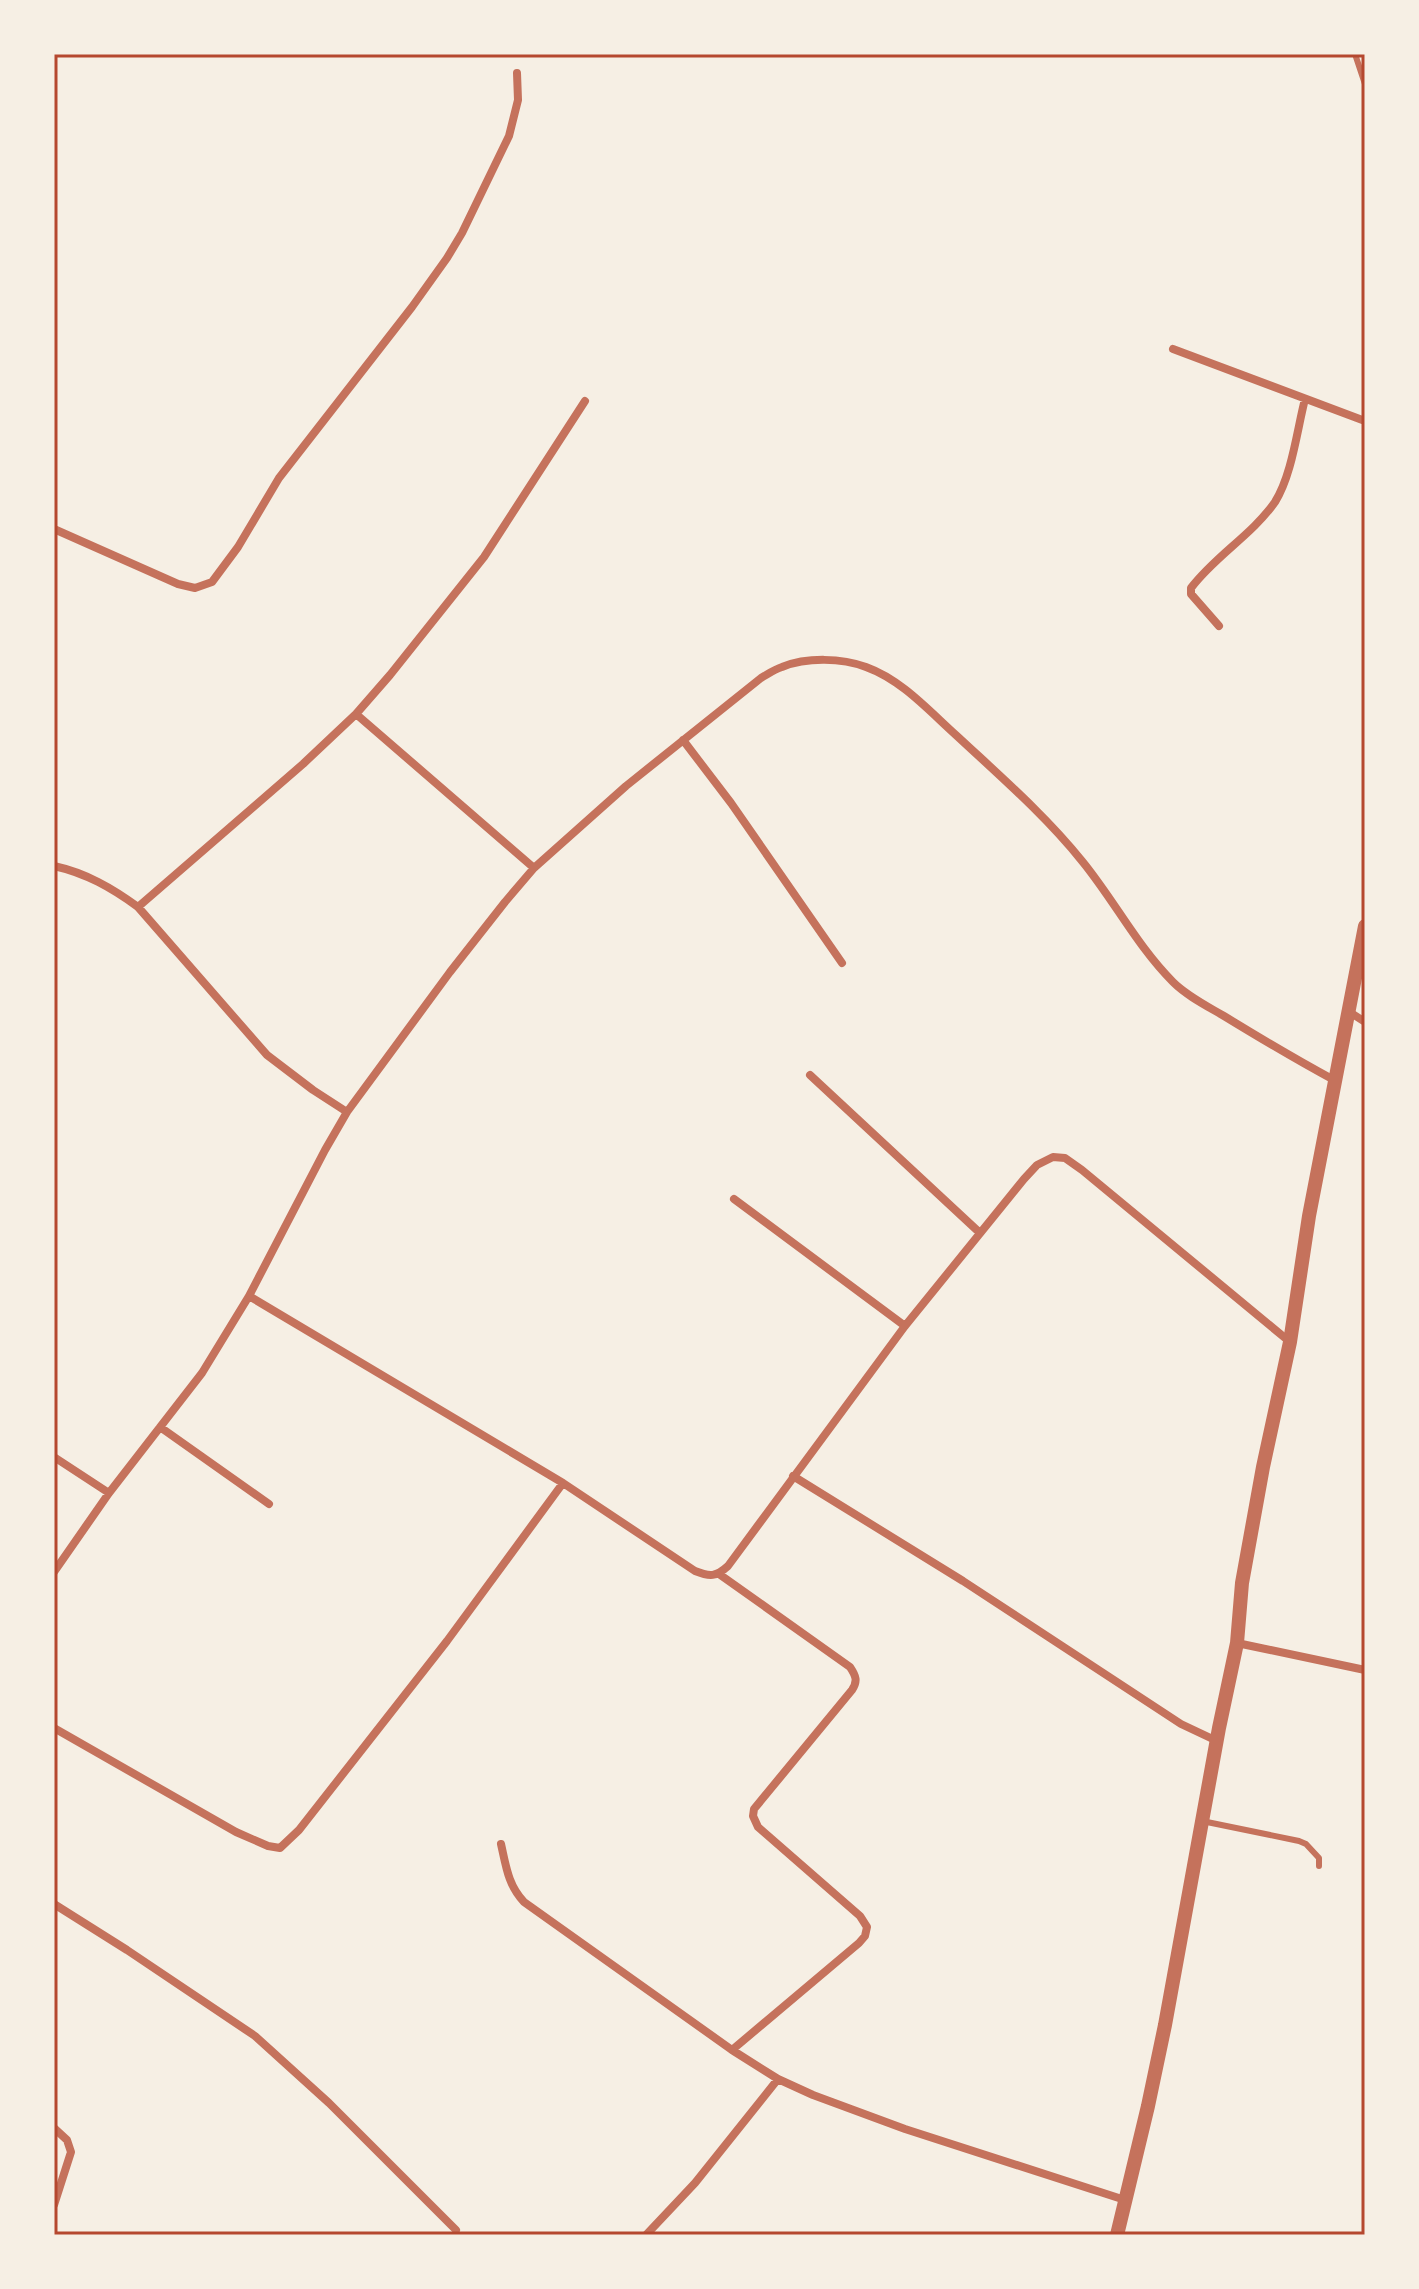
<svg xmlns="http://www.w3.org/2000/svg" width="1419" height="2289" font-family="'Fira Sans Condensed',sans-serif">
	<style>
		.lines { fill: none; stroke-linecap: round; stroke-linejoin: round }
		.service { stroke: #c5725c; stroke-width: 6 }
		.minor { stroke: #c5725c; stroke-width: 8 }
		.tertiary { stroke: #c5725c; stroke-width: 14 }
		.neatline { fill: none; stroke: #b5482f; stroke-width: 3 }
	</style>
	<rect width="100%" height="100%" fill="#f6efe4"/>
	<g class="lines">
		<path class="service" d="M1355,54l10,30
			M1202,1821l97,20 7,3 13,14v8"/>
		<path class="minor" d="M1173,349l192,72
			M54,529l124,55 17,4 17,-6 26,-35 41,-69 133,-171 35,-49 15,-25 47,-97 9,-36 -1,-27
			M1219,626l-28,-32v-6c24,-32 61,-53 84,-86 17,-27 22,-72 30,-103
			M356,714l178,154
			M683,740l48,63 111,160
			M54,866c32,7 58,22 84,41l129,148 46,35 34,22 -22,38 -76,146 -47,77 -93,120 -55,79
			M138,907l165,-143 53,-50 34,-39 94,-118 101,-156
			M1348,1011l17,11
			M810,1075l170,158
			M347,1112l103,-140 55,-70 29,-34 92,-82 135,-108c7,-4 14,-9 21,-11 25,-10 60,-9 84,0 36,13 63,44 91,69 43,40 89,80 125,125 32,39 55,85 91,121 14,14 34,24 51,34 36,22 73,44 110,64
			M734,1199l171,127
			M249,1296l314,187 132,88c15,6 21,6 33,-5l177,-240 119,-147 13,-14 16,-8 12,1 17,12 208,172
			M160,1427l109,77
			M54,1457l55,36
			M793,1476l170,105 218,143 36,17
			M719,1574l131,93c6,9 8,14 2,23l-98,119 -1,7 5,11 102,89 7,11 -2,9 -6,7 -127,107
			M1237,1643l128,27
			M54,1728l182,104 32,14 12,2 19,-18 148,-189 116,-158
			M501,1844c5,22 7,41 23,58l208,148 46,29 35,16 92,34 220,71
			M54,1904l73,46 128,86 74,67 127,127
			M54,2128l13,12 4,12 -17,53
			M646,2235l49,-52 83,-104"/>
		<path class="tertiary" d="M1117,2235l31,-129 17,-81 54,-297 18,-85 5,-60 21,-116 27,-125 19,-126 56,-290"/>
	</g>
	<rect width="1419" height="2289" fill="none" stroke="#f6efe4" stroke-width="112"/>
	<rect x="56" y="56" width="1307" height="2177" class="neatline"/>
</svg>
